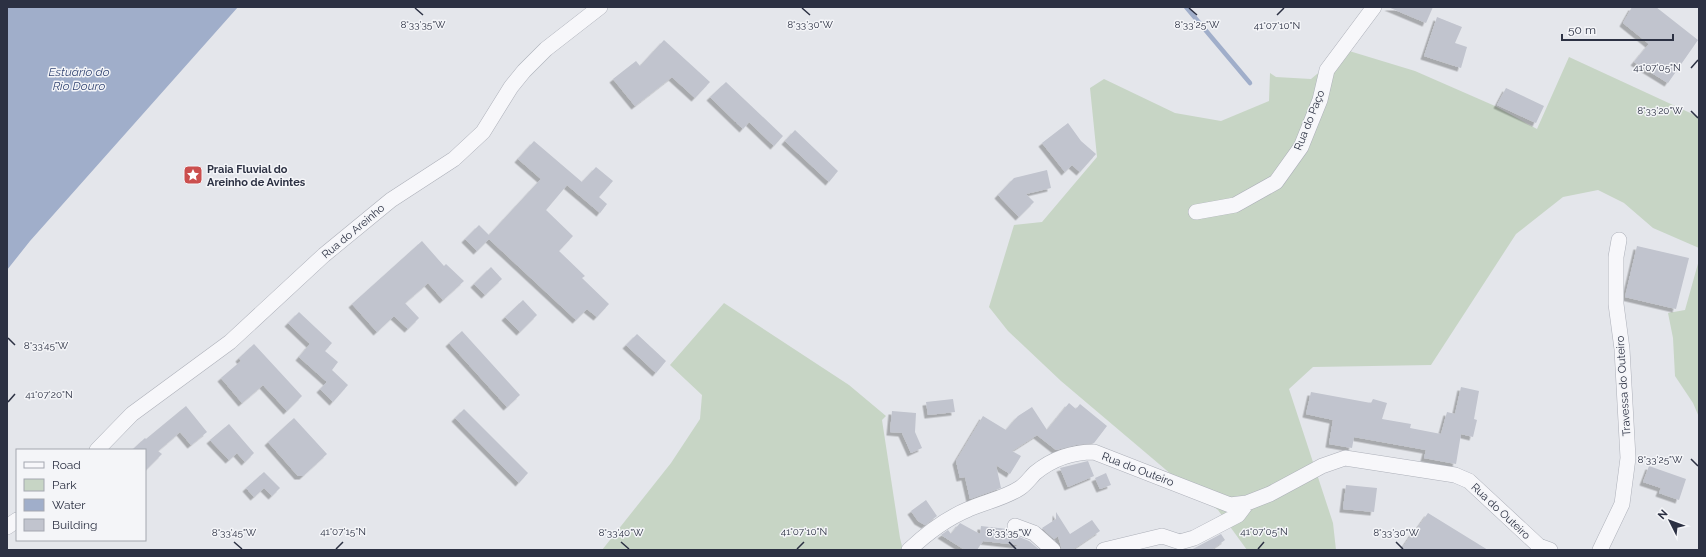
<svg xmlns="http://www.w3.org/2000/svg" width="1706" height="557" font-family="Raleway,sans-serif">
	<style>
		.green { fill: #c7d5c5 }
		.water { fill: #a0aeca }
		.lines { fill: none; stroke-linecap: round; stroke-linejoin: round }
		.stream { stroke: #a0aeca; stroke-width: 4.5 }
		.building { fill: #c1c4ce; filter: url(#shadow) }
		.street-casing { stroke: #adb0b9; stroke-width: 16 }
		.street { stroke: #f7f7fa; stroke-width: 15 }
		.ticks { fill: none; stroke: #2c3143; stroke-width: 1.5 }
		.labels { text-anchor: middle; stroke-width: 3; stroke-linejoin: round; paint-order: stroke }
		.street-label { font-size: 11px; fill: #2c3143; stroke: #f4f5f8 }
		.poi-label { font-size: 11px; font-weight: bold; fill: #2c3143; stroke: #f4f5f8; text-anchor: start }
		.water-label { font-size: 12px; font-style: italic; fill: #374976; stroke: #f4f5f8 }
		.ticks-label { font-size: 10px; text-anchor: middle; fill: #2c3143; stroke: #f4f5f8; stroke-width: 3; stroke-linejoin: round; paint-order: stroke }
	</style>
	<defs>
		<filter id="shadow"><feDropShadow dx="-3.5" dy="3.5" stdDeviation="0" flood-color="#0004"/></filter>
	</defs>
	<rect width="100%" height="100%" fill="#e4e6eb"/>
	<path class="green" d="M1346,50l69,21 80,35 42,23 32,-72 130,60v131l-46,-20 -29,-25 -26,-13 -35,7 -47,37 -85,131 -118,2 -24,22 44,134 3,27h-89l-29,-40 -33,-24 -124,-105 -53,-50 -19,-24 25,-82 28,-3 55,-65 -7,-69 14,-9 71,34 46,8 48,-20 1,-28 6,4 35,2z
		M1699,260v157l-6,-14 -18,-27 -2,-38 -5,-25 17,-3z
		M724,303l125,82 37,31 -4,4 18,118 3,12h-301l69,-87 29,-44 2,-24 -32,-30z"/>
	<path class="water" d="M7,7h231l-208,234 -23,29z"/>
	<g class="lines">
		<path class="stream" d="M1186,7l64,76"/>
	</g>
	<path class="building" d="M1388,7h45l-7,16z
		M1632,7h24l42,33 -30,43 -34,-21 15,-18 -26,-21z
		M1437,17l25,10 -7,16 12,4 -6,21 -37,-12z
		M664,40l46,42 -15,16 -23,-21 -37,29 -22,-27 23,-18 4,5z
		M726,82l57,54 -9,10 -25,-24 -6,7 -33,-32z
		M1506,88l38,18 -8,17 -39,-18z
		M1068,123l13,18 15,13 -16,18 -8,-7 -7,7 -23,-29z
		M795,130l43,41 -9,11 -44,-41z
		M534,141l48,41 14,-15 17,14 -14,16 8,7 -7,9 -33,-28 -21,25 27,26 -14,15 26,25 -3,2 27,26 -12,13 -10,-8 -11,11 -87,-81 -12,12 -12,-12 14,-14 10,10 52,-56 -23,-20z
		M1047,170l4,18 -25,6 8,8 -15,15 -21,-22 16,-17z
		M422,241l22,25 2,-2 18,17 -21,19 -15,-17 -23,20 14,15 -11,11 -14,-13 -17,16 -25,-28z
		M1637,246l52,12 -13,51 -51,-12z
		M491,267l11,12 -17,16 -11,-11z
		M523,300l14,15 -17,17 -15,-15z
		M299,312l33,31 -7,8 13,11 -6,8 16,15 -15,17 -13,-13 7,-7 -28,-25 11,-13 -22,-21z
		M462,331l58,64 -13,12 -58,-64z
		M637,334l29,27 -10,12 -30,-28z
		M254,344l48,52 -15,15 -24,-26 -21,18 -21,-25 20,-17 -2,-3z
		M1461,387l18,4 -5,28 3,1 -4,17 -12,-3 -5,30 -32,-6 2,-8 -72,-13 -2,11 -23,-4 4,-24 -27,-6 5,-22 60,11 2,-4 14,4 -5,16 29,5 -1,4 31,6 6,-22 8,2z
		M953,399l2,13 -27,3 -2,-13z
		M1069,403l7,6 4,-5 27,22 -13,17 -18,2 -20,5 -19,-15 -25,16 9,5 -11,18 -14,-9 5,23 -31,11 -5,-22 -5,1 -4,-17 27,-45 23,14 12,-14 14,-9 15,23z
		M186,406l21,26 -16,13 -11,-13 -22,19 4,3 -17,17v-21h-13l13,-12 1,1z
		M464,409l64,64 -9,10 -64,-65z
		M892,411l24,2 -1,19 7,16 -11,5 -9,-20 -12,-1z
		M294,418l33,36 -24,22h-5l-30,-34z
		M229,424l25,29 -9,9 -8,-9 -8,7 -19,-20z
		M1088,461l6,15 -26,11 -8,-19z
		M1649,466l37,13 -7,21 -20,-7 2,-5 -18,-6z
		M264,472l16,16 -8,8 -8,-8 -10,9 -8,-9z
		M1106,473l5,12 -11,4 -5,-11z
		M1346,485l31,3 -3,24 -31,-3z
		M926,500l11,16 -12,9 -7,-4 -7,-10z
		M1056,512l14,22 22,-14 8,11 -28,19h-10l-4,-14 -4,3 -12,-11 14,-9z
		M1428,513l60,37h-87l12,-18 1,1z
		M960,523l20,11 1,-8 26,3 5,5 17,7 11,9h-29l7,-5 -35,-4 -6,9h-12l-24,-15 7,-5 3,4z
		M1221,534l4,6 -14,10h-20z"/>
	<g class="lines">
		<defs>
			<path id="street" d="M1196,212l39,-7 41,-23 25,-35 19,-47 7,-30 47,-63
				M97,450l35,-36 98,-72 94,-87 67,-55 63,-41 29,-27 28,-45 13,-16 22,-22 54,-42
				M1015,526l19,7 19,17
				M7,527l10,-7
				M909,550c18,-17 38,-32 60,-41 16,-7 36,-11 51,-21 6,-4 10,-10 15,-15 17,-14 37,-21 59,-21l136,53 17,-2 23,-9 52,-28 23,-8 110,17 14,6 70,65 11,4
				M1104,550l58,-14 18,6 14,-4 44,-23 9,-12
				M1600,550l22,-46 6,-46 -6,-109 -6,-45v-47l3,-17"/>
		</defs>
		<use href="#street" class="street-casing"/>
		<use href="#street" class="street"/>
	</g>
	<path class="ticks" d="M415,8l8,7M802,8l8,7M1189,8l8,7M1277,15l7,-7M1691,68l7,-8M1691,111l7,7M8,338l7,7M8,402l7,-8M1691,459l7,7M234,542l8,7M621,542l8,7M1009,542l7,7M1396,542l7,7M336,549l7,-7M797,549l7,-7M1258,549l6,-7"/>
	<defs>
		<symbol id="sight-square" viewBox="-11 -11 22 22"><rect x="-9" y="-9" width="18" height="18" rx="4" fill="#cb4f4e" stroke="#f4f5f8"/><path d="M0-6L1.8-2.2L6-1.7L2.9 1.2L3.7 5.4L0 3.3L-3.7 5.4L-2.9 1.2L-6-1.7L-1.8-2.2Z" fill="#fff"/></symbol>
	</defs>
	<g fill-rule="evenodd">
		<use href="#sight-square" x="182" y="164" width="22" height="22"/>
	</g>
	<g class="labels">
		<g class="street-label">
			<text transform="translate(1309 120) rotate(-68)" y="4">Rua do Paço</text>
			<text transform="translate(353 231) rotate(-40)" y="4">Rua do Areinho</text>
			<text transform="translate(1623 386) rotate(-94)" y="4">Travessa do Outeiro</text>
			<text transform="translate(1138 469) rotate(21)" y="4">Rua do Outeiro</text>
			<text transform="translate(1501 511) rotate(43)" y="4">Rua do Outeiro</text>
		</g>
		<g class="poi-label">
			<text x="207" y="173">Praia Fluvial do<tspan x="207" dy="13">Areinho de Avintes</tspan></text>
		</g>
		<g class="water-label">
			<text x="79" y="76">Estuário do<tspan x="79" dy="14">Rio Douro</tspan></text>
		</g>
	</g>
	<g class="ticks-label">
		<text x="423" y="28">8°33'35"W</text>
		<text x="810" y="28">8°33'30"W</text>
		<text x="1197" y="28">8°33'25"W</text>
		<text x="1277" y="29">41°07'10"N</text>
		<text x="1657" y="71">41°07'05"N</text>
		<text x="1660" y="114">8°33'20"W</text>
		<text x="46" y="349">8°33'45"W</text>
		<text x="49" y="398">41°07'20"N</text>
		<text x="1660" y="463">8°33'25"W</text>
		<text x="343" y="535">41°07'15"N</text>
		<text x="804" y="535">41°07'10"N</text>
		<text x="1264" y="535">41°07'05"N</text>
		<text x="234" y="536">8°33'45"W</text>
		<text x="621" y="536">8°33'40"W</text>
		<text x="1009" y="536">8°33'35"W</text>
		<text x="1396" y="536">8°33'30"W</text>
	</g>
	<rect width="1706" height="557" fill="none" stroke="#2c3143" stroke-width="16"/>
	<rect x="16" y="449" width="130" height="92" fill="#f4f5f8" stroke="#a4a7b0"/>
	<rect x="24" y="462" width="20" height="6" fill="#f7f7fa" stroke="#a4a7b0"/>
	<text x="52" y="469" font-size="12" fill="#2c3143">Road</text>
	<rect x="24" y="479" width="20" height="12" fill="#c7d5c5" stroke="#a4a7b0"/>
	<text x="52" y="489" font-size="12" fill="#2c3143">Park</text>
	<rect x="24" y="499" width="20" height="12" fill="#a0aeca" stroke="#a4a7b0"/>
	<text x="52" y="509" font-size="12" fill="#2c3143">Water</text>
	<rect x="24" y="519" width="20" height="12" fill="#c1c4ce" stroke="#a4a7b0"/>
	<text x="52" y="529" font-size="12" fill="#2c3143">Building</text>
	<g transform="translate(1670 521) rotate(312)" stroke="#f4f5f8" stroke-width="3" paint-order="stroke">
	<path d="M0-3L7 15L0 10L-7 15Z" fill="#2c3143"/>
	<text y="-6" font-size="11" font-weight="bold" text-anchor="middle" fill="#2c3143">N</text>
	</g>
	<path d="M1562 34v6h111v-6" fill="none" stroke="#2c3143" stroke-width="2"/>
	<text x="1568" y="34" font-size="12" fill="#2c3143" stroke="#f4f5f8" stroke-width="3" paint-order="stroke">50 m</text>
</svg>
